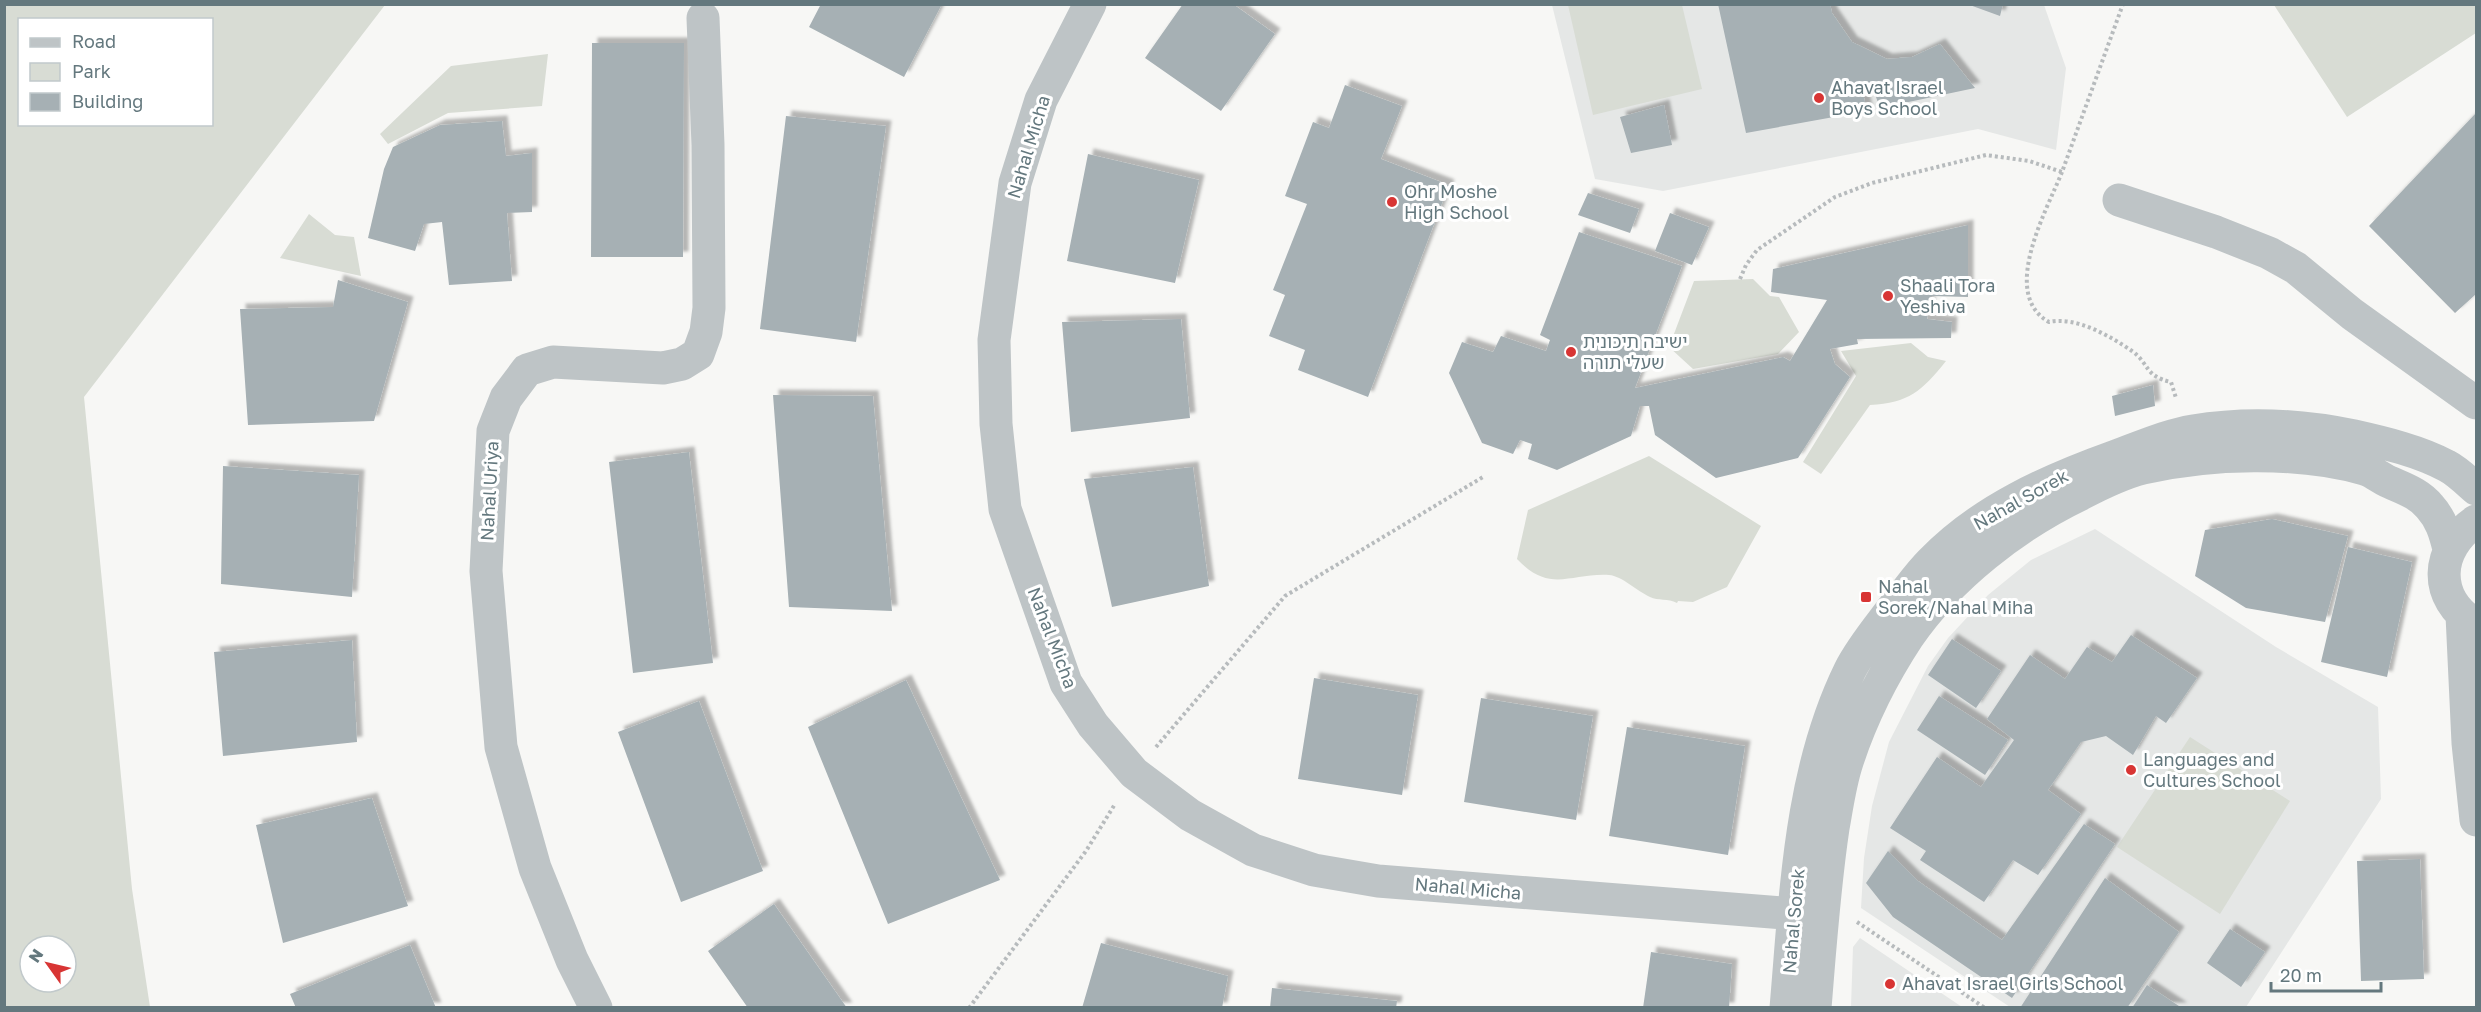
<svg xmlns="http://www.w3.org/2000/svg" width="2481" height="1012" font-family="'Golos Text','Noto Sans Hebrew',sans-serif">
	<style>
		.built { fill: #e5e7e6 }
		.green { fill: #d8dcd4; fill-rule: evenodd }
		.building { fill: #a6b0b4; filter: url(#shadow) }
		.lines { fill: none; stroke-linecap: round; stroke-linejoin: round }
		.path { stroke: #b7bbbd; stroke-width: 4; stroke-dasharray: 3 3; stroke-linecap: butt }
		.minor { stroke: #bec4c6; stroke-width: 33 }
		.poi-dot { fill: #d83534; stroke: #fff; stroke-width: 2 }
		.labels { text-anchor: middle; stroke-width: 6; stroke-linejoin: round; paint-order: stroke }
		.poi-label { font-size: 18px; fill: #64787e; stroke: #fff; text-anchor: start }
		.street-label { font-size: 18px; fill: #64787e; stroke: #fff }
	</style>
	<defs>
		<filter id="shadow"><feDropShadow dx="5.5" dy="-5.5" stdDeviation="1.5" flood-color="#0004"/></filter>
	</defs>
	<rect width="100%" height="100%" fill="#f7f7f5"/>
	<path class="built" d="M1552,5h492l22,63 -10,82 -78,-21 -315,62 -68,-12z
		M2095,529l181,118 102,60 3,92 -135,208h-236l-149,-99 3,-50 8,-52 17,-64 39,-76 20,-28 40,-43 43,-35z
		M1860,938l102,69h-111l2,-60z"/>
	<path class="green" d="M5,4l380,1 -301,392 48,492 18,118h-145zM20,20h192v104h-192zM30,946h36v36h-36z
		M1568,5h114l20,84 -109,26z
		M2274,5h202v28l-129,84z
		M548,54l-6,52 -94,7 -60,31 -8,-10 71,-68z
		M309,214l26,21 19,2 7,39 -81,-18z
		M1753,279l17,17 9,1 20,35 -21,22 -85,15 -24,-22 25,-66z
		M1911,343l17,14 18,4c-24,30 -37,42 -76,44l-49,69 -18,-12 53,-86 -15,-25z
		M1649,456l112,70 -34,61 -34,15 -15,-1 -1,2c-9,-5 -19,-2 -27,-6 -13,-6 -28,-21 -41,-22 -39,-2 -59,19 -92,-16l11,-49z
		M2190,737l100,64 -70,113 -103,-67z"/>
	<path class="building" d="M821,4h121l-38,73 -95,-50z
		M1183,4h50l42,30 -54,77 -76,-53z
		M1718,4h112l2,9 20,29 35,17 25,-2 28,-13 35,44 -95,20 -8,-22 -10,3 5,22 -121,22z
		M1967,4h36l-3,12z
		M592,43h92l-1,214h-92z
		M1345,85l57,21 -21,53 68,26 -81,212 -70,-27 7,-20 -36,-14 16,-41 -12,-5 34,-86 -22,-8 28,-74 16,6z
		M1664,105l8,40 -41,8 -11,-36z
		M2476,113v181l-21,19 -86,-87z
		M786,116l100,10 -30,216 -96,-13z
		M502,121l4,35 26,-3v59l-25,1 5,68 -63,4 -7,-63 -18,2 -9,27 -47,-13 16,-69 9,-22 47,-22z
		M1088,154l111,26 -24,103 -108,-22z
		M1588,193l51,16 -9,24 -52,-18z
		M1670,213l39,14 -17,38 -37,-14z
		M1968,225v72l-37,-1 -4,23 25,3 -1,16 -94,1 1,5 -28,5 5,15 15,13 -52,81 -82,20 -61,-43 -6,-29h-9l-9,30 -74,34 -29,-11 4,-15 -12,-4 -7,14 -31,-11 -33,-70 13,-31 31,10 8,-16 45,15 4,-11 -10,-5 39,-103 103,34 -47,122 148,-31 7,4 37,-61 -56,-8 2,-23z
		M338,280l70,22 -34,119 -126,4 -8,-116 93,-2z
		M1181,319l9,99 -119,14 -9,-110z
		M2153,385l2,21 -40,10 -3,-20z
		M773,395l100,1 19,215 -103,-4z
		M689,452l24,211 -80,10 -24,-211z
		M223,466l136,9 -7,122 -131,-13z
		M1193,467l16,119 -97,21 -28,-128z
		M2272,519l76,17 -23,86 -79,-14 -51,-32 10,-46z
		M2348,547l64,15 -25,115 -66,-15z
		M2131,635l66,43 -31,45 -10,-7 -23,39 -27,-19 -25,6 -33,48 33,24 -43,61 -25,-15 -29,42 -64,-42 6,-9 -36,-23 47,-71 44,30 33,-47 -27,-21 43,-64 35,24 22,-32 25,15z
		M1952,639l49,32 -25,37 -48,-33z
		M352,640l5,102 -134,14 -9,-104z
		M1314,678l104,17 -16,100 -104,-16z
		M906,680l94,200 -112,44 -80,-197z
		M1939,696l69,44 -23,35 -68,-45z
		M1481,698l112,18 -17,104 -112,-18z
		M699,701l64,170 -82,31 -63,-170z
		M1627,727l118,19 -17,109 -119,-19z
		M372,798l36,108 -125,37 -27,-118z
		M2084,824l31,20 -103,154 -119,-81 -27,-34 22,-32 30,30 84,59z
		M2420,859l4,120 -63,2 -4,-120z
		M2105,878l74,54 -52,76h-107z
		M774,904l73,104h-99l-40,-57z
		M2230,929l35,23 -24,35 -34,-24z
		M1101,943l127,33 -6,32h-140z
		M410,945l26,63h-140l-6,-14z
		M1651,952l81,12 -3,44h-86z
		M2147,985l35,23h-50z
		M1272,988l125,13 -1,7h-126z"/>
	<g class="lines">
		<path class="path" d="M2062,172c-15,38 -63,122 -13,150 27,-6 61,14 83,29 18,13 12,25 39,31l5,16
			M1740,279l6,-14 11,-15 78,-53 37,-14 114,-28 43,6 33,11 61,-168
			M1156,747l129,-151 198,-119
			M1857,922l128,86
			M969,1008l117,-157 29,-47"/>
		<path class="minor" d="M1090,4l-49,96 -26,83 -21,157 2,84 9,85 61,174 27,42 41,48 56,42 63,35 61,20 64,11 443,35
			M2119,200l97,32 53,21 27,15 56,46 124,89
			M2476,521c-41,28 -44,77 0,104
			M2462,615l6,128 8,77
			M596,1008l-24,-48 -37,-92 -34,-121 -15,-176 7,-140 13,-33 21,-28 26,-8 110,6 19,-4 16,-10 8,-22 3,-24 -1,-163 -5,-127
			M1786,1008c10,-114 13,-234 64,-338 11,-22 28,-42 43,-62 13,-15 24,-32 38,-46 50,-52 118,-82 185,-106 25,-9 52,-21 77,-25 54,-9 108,-6 161,5 31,7 65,15 93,30 10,5 20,15 29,23
			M1815,1008c5,-61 9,-120 18,-180 4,-22 7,-45 14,-66 14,-43 36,-87 61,-125 41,-60 108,-112 173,-143 19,-10 42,-21 62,-26 66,-15 156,-18 221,1 8,2 15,8 23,12 15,7 32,12 43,26 11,12 15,26 19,42"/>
	</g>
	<g class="poi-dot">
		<circle cx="1819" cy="98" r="6"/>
		<circle cx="1392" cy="202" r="6"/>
		<circle cx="1888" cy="296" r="6"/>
		<circle cx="1571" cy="352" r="6"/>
		<rect x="1860" y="591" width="12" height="12" rx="3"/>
		<circle cx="2131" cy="770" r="6"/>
		<circle cx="1890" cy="984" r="6"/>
	</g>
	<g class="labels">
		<g class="poi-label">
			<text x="1831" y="94">Ahavat Israel<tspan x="1831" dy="21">Boys School</tspan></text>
			<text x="1404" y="198">Ohr Moshe<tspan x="1404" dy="21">High School</tspan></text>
			<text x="1900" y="292">Shaali Tora<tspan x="1900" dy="21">Yeshiva</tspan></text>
			<text x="1583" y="348">ישיבה תיכונית<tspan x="1583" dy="21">שעלי תורה</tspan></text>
			<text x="1878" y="593">Nahal<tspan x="1878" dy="21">Sorek/Nahal Miha</tspan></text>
			<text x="2143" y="766">Languages and<tspan x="2143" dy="21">Cultures School</tspan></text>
			<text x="1902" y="990">Ahavat Israel Girls School</text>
		</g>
		<g class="street-label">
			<text transform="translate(1029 147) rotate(-73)" y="6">Nahal Micha</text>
			<text transform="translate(490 491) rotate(-87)" y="6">Nahal Uriya</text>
			<text transform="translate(2021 500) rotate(-29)" y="6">Nahal Sorek</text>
			<text transform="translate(1052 638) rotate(69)" y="6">Nahal Micha</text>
			<text transform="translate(1468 889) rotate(5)" y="6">Nahal Micha</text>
			<text transform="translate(1794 921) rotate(-85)" y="6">Nahal Sorek</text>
		</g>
	</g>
	<rect width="2481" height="1012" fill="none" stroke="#64787e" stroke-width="12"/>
	<rect x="18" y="18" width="195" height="108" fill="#ffffff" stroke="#c1c9cb" stroke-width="1.5"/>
	<rect x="30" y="38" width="30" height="9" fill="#bec4c6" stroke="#c1c9cb" stroke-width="1.5"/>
	<text x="72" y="48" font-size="18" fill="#64787e">Road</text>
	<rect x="30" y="63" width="30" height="18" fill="#d8dcd4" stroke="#c1c9cb" stroke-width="1.5"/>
	<text x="72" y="78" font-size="18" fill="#64787e">Park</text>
	<rect x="30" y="93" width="30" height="18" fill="#a6b0b4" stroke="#c1c9cb" stroke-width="1.5"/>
	<text x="72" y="108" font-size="18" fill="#64787e">Building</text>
	<g transform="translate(48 964) rotate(304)"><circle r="28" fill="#ffffff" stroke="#c1c9cb" stroke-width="1.5"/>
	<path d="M0-4.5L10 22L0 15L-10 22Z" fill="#d83534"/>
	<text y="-9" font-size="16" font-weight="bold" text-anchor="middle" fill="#64787e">N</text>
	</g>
	<path d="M2271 982v9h110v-9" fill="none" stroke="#64787e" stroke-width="3"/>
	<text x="2280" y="982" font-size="18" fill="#64787e" stroke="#ffffff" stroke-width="4.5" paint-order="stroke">20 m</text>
</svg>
